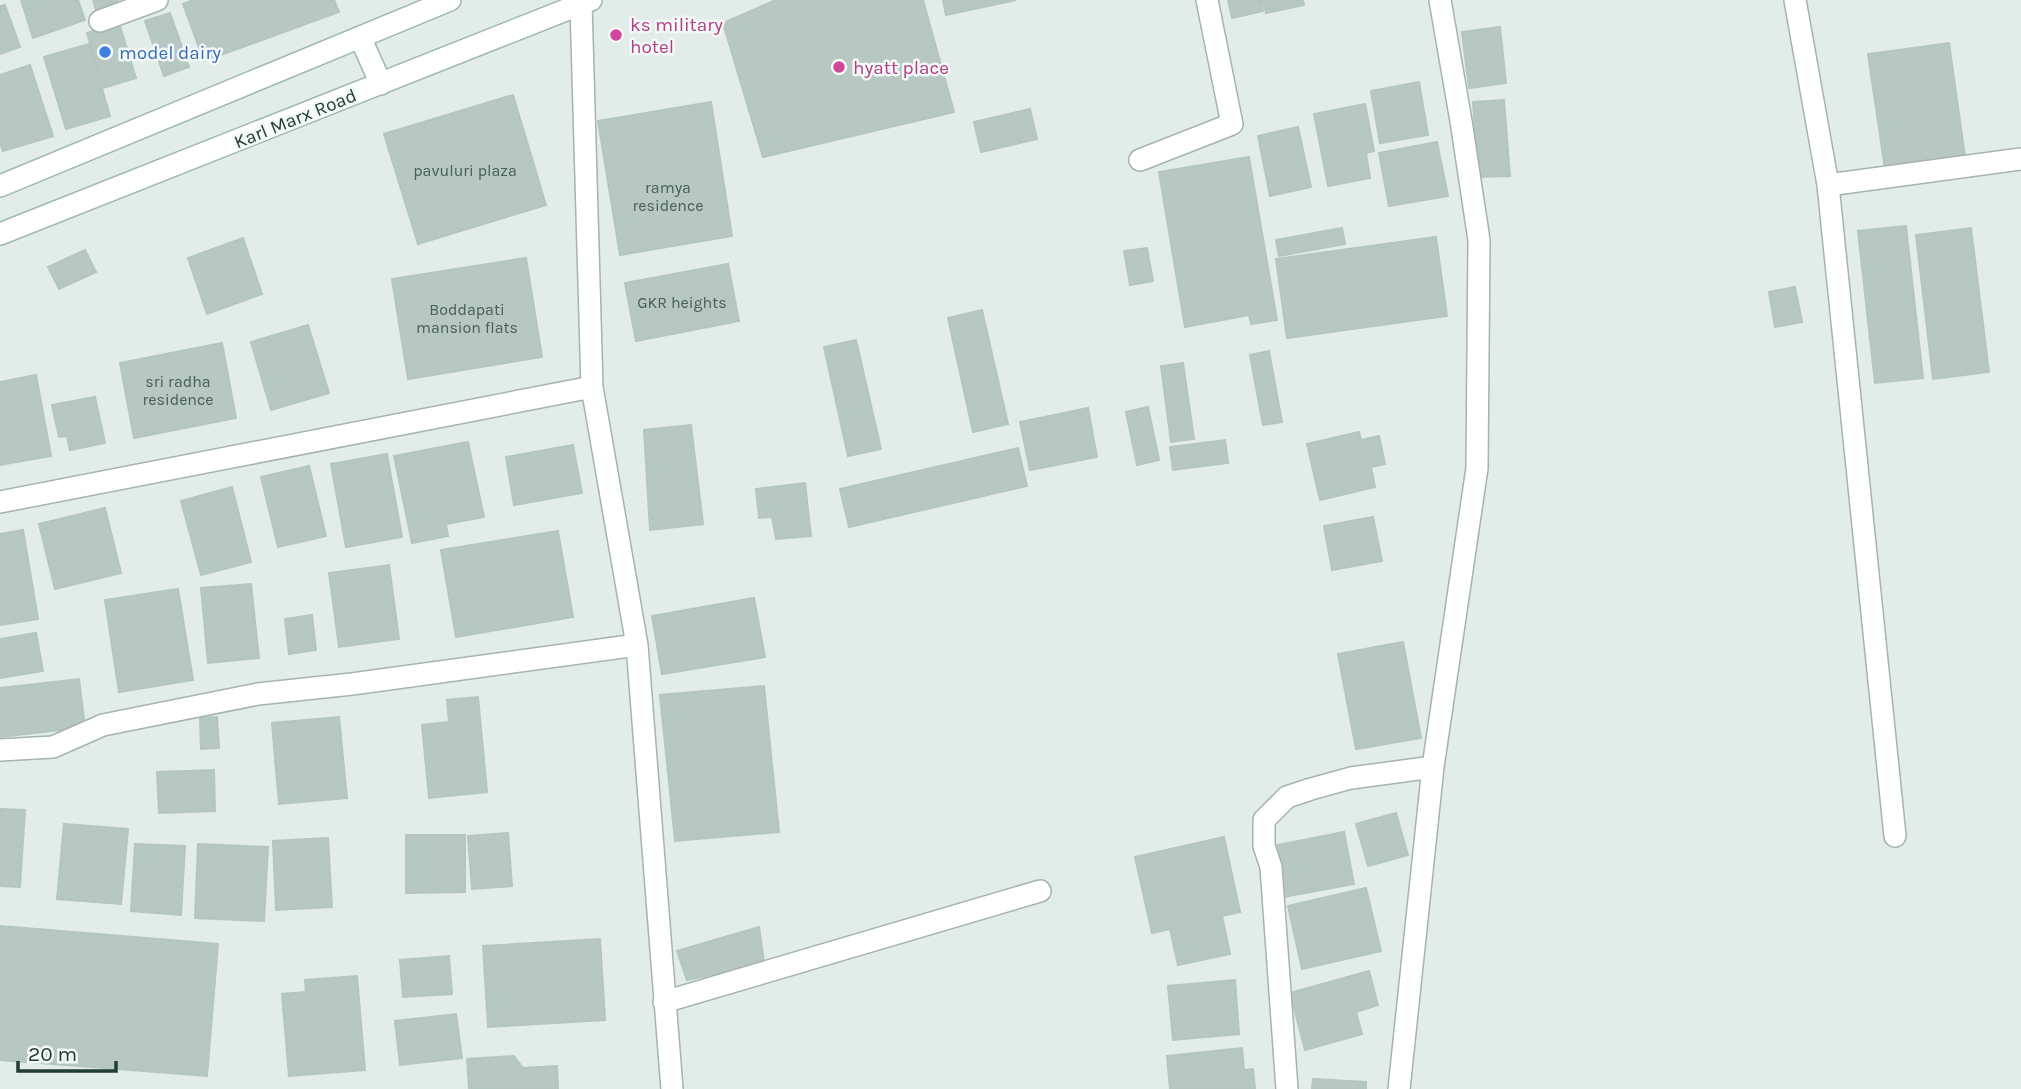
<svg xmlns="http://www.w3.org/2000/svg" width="2021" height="1089" font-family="Karla,sans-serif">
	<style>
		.building { fill: #b7c7c1; stroke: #b4c6bf; stroke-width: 2 }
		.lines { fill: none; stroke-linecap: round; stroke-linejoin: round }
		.minor-casing { stroke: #a5b4af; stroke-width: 24 }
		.secondary-casing { stroke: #a0b8b0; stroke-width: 24 }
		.minor { stroke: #fff; stroke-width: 21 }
		.secondary { stroke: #fff; stroke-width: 21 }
		.hotel-dot { fill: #d1479c; stroke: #f3f9f6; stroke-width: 2.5 }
		.shop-dot { fill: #3f7fe0; stroke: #f3f9f6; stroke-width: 2.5 }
		.labels { text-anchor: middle; stroke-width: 5; stroke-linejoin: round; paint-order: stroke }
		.number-label { font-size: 16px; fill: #47605a }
		.hotel-label { font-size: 19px; fill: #b23c85; stroke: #f3f9f6; text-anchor: start }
		.shop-label { font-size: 19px; fill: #366cbe; stroke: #f3f9f6; text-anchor: start }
		.street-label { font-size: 19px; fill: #223d37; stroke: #f3f9f6 }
	</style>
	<rect width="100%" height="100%" fill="#e2ece8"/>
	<path class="building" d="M21,0h57l7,20 -52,18z
		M93,0h25l2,8 -22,8z
		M193,0h141l5,12 -135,49 -21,-57z
		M776,0h147l31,112 -191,45 -40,-134z
		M943,0h73l-70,15z
		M1228,0h33l2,11 -31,7z
		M1263,0h40l1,5 -38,8z
		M5,5l15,42 -20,7v-48z
		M170,13l19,54 -25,9 -19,-55z
		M119,23l17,55 -33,10 -16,-55z
		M1500,27l6,56 -37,5 -7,-56z
		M1949,43l16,114 -80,12 -17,-115z
		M89,44l21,72 -44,13 -22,-72z
		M30,65l23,71 -50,15 -3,-8v-68z
		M1419,82l9,53 -48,8 -9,-52z
		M513,95l33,110 -128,39 -34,-110z
		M1504,100l6,76 -32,1 -5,-75z
		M711,102l21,134 -112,19 -22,-134z
		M1365,104l9,47 -8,2 4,25 -42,8 -14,-72z
		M1030,109l7,30 -56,13 -7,-30z
		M1298,127l13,60 -41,9 -12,-60z
		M1437,142l11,54 -59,10 -10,-53z
		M1249,157l28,163 -26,4 -2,-9 -64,12 -26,-155z
		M1906,226l17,152 -48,5 -17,-152z
		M1342,228l3,16 -66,12 -3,-16z
		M1971,228l18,144 -56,7 -17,-144z
		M1436,237l11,79 -160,22 -11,-79z
		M243,238l19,56 -55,20 -19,-56z
		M1147,248l6,33 -23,4 -6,-34z
		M85,250l11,22 -37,17 -11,-22z
		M526,258l16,99 -134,22 -16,-100z
		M728,264l11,57 -103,20 -11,-58z
		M1795,287l7,35 -27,5 -6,-35z
		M982,310l26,114 -35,8 -25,-114z
		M308,325l21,68 -58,17 -20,-68z
		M856,340l25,109 -33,7 -24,-109z
		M222,343l14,75 -102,20 -14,-75z
		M1269,351l13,71 -19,3 -13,-70z
		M1183,363l11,76 -23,3 -10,-76z
		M36,375l15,81 -51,9v-83z
		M95,397l10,46 -35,7 -3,-14 -8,1 -7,-32z
		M1148,407l11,53 -22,5 -11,-53z
		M1088,408l9,49 -67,13 -10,-48z
		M691,425l12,99 -53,6 -6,-100z
		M1359,432l2,8 18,-4 6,28 -14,3 4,20 -55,13 -13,-56z
		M1225,440l3,23 -55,7 -3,-23z
		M468,442l16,75 -38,7 2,12 -36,7 -18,-87z
		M573,445l9,48 -68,12 -8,-48z
		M1018,448l9,38 -178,41 -9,-38z
		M387,454l15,83 -56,10 -15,-83z
		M309,466l17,70 -48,11 -17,-70z
		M805,483l6,53 -35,3 -4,-22 -13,1 -3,-29z
		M232,487l19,75 -50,13 -20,-74z
		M105,508l16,65 -66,16 -16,-65z
		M1373,517l9,44 -50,9 -8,-44z
		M23,530l15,89 -38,6v-91z
		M558,531l15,86 -117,20 -15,-87z
		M389,565l10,74 -60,8 -10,-74z
		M251,584l8,74 -51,5 -7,-75z
		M178,589l15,91 -74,12 -14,-92z
		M754,598l11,59 -103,17 -10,-58z
		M312,615l4,35 -27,4 -4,-35z
		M36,633l7,38 -43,7v-39z
		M1403,642l18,96 -65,11 -18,-95z
		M79,679l6,48 -85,10v-49z
		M764,686l15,146 -104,9 -15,-146z
		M478,697l9,95 -58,6 -7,-73 27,-3 -2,-22z
		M217,717l2,31 -18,1 -1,-31z
		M339,717l8,81 -68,6 -7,-81z
		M214,770l1,41 -56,2 -2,-41z
		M0,809l25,1 -5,77 -20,-1z
		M1396,813l12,42 -40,11 -12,-42z
		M64,824l64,5 -7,75 -64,-5z
		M1344,832l10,52 -71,13 -10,-51z
		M508,833l4,53 -40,3 -4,-53z
		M406,835h59v57l-59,1z
		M1224,837l16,75 -18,4 8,38 -52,11 -8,-36 -18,4 -17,-76z
		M328,838l4,69 -56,3 -3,-69z
		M135,844l50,2 -4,69 -50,-4z
		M198,844l70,3 -4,74 -69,-3z
		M1366,888l15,63 -79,18 -14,-63z
		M0,926l218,18 -11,132 -207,-16z
		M759,927l5,36 -77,17 -10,-29z
		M600,939l5,81 -117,7 -5,-81z
		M449,956l3,38 -49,3 -3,-37z
		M1369,971l9,34 -22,7 6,22 -57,16 -15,-57z
		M357,976l8,94 -76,6 -7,-82 24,-2 -1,-12z
		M1235,980l4,54 -66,6 -5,-54z
		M456,1014l6,44 -62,7 -5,-44z
		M1242,1048l2,22 9,-1 2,20h-85l-3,-33z
		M514,1056l9,12 34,-2 1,23h-89l-2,-30z
		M1313,1079l53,3v7h-54z"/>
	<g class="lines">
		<defs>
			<path id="minor" d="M1795,0l33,185 67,651
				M581,4l11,383 45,258 35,444
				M100,21l57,-21
				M1140,160l92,-36 -25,-124
				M1828,185l193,-26
				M0,502l592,-115
				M0,750l53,-3 50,-22 155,-31 94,-10 285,-39
				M664,1002l376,-111
				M1287,1089l-16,-222 -7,-21v-26l23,-23 24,-8 40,-11 82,-11
				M1399,1089l34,-322 44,-299 2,-228 -18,-119 -21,-121"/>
			<path id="secondary" d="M360,37l21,47
				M0,186l450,-186
				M0,234l591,-234"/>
		</defs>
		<use href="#minor" class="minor-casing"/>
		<use href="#secondary" class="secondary-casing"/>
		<use href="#minor" class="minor"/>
		<use href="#secondary" class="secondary"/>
	</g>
	<g class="hotel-dot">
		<circle cx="616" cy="35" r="7"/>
		<circle cx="839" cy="67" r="7"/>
	</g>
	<circle class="shop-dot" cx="105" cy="52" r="7"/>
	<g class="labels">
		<g class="number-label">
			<text x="465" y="176">pavuluri plaza</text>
			<text x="668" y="193">ramya<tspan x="668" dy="18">residence</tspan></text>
			<text x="682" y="308">GKR heights</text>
			<text x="467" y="315">Boddapati<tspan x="467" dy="18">mansion flats</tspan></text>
			<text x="178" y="387">sri radha<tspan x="178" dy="18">residence</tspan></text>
		</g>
		<g class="hotel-label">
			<text x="630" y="31">ks military<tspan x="630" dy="22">hotel</tspan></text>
			<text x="853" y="74">hyatt place</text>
		</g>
		<g class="shop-label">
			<text x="119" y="59">model dairy</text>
		</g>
		<g class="street-label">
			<text transform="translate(295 118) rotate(-22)" y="7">Karl Marx Road</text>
		</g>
	</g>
	<path d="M18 1061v10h98v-10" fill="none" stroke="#223d37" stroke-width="3.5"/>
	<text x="28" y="1061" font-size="21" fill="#223d37" stroke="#f3f9f6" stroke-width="5" paint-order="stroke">20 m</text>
</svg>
